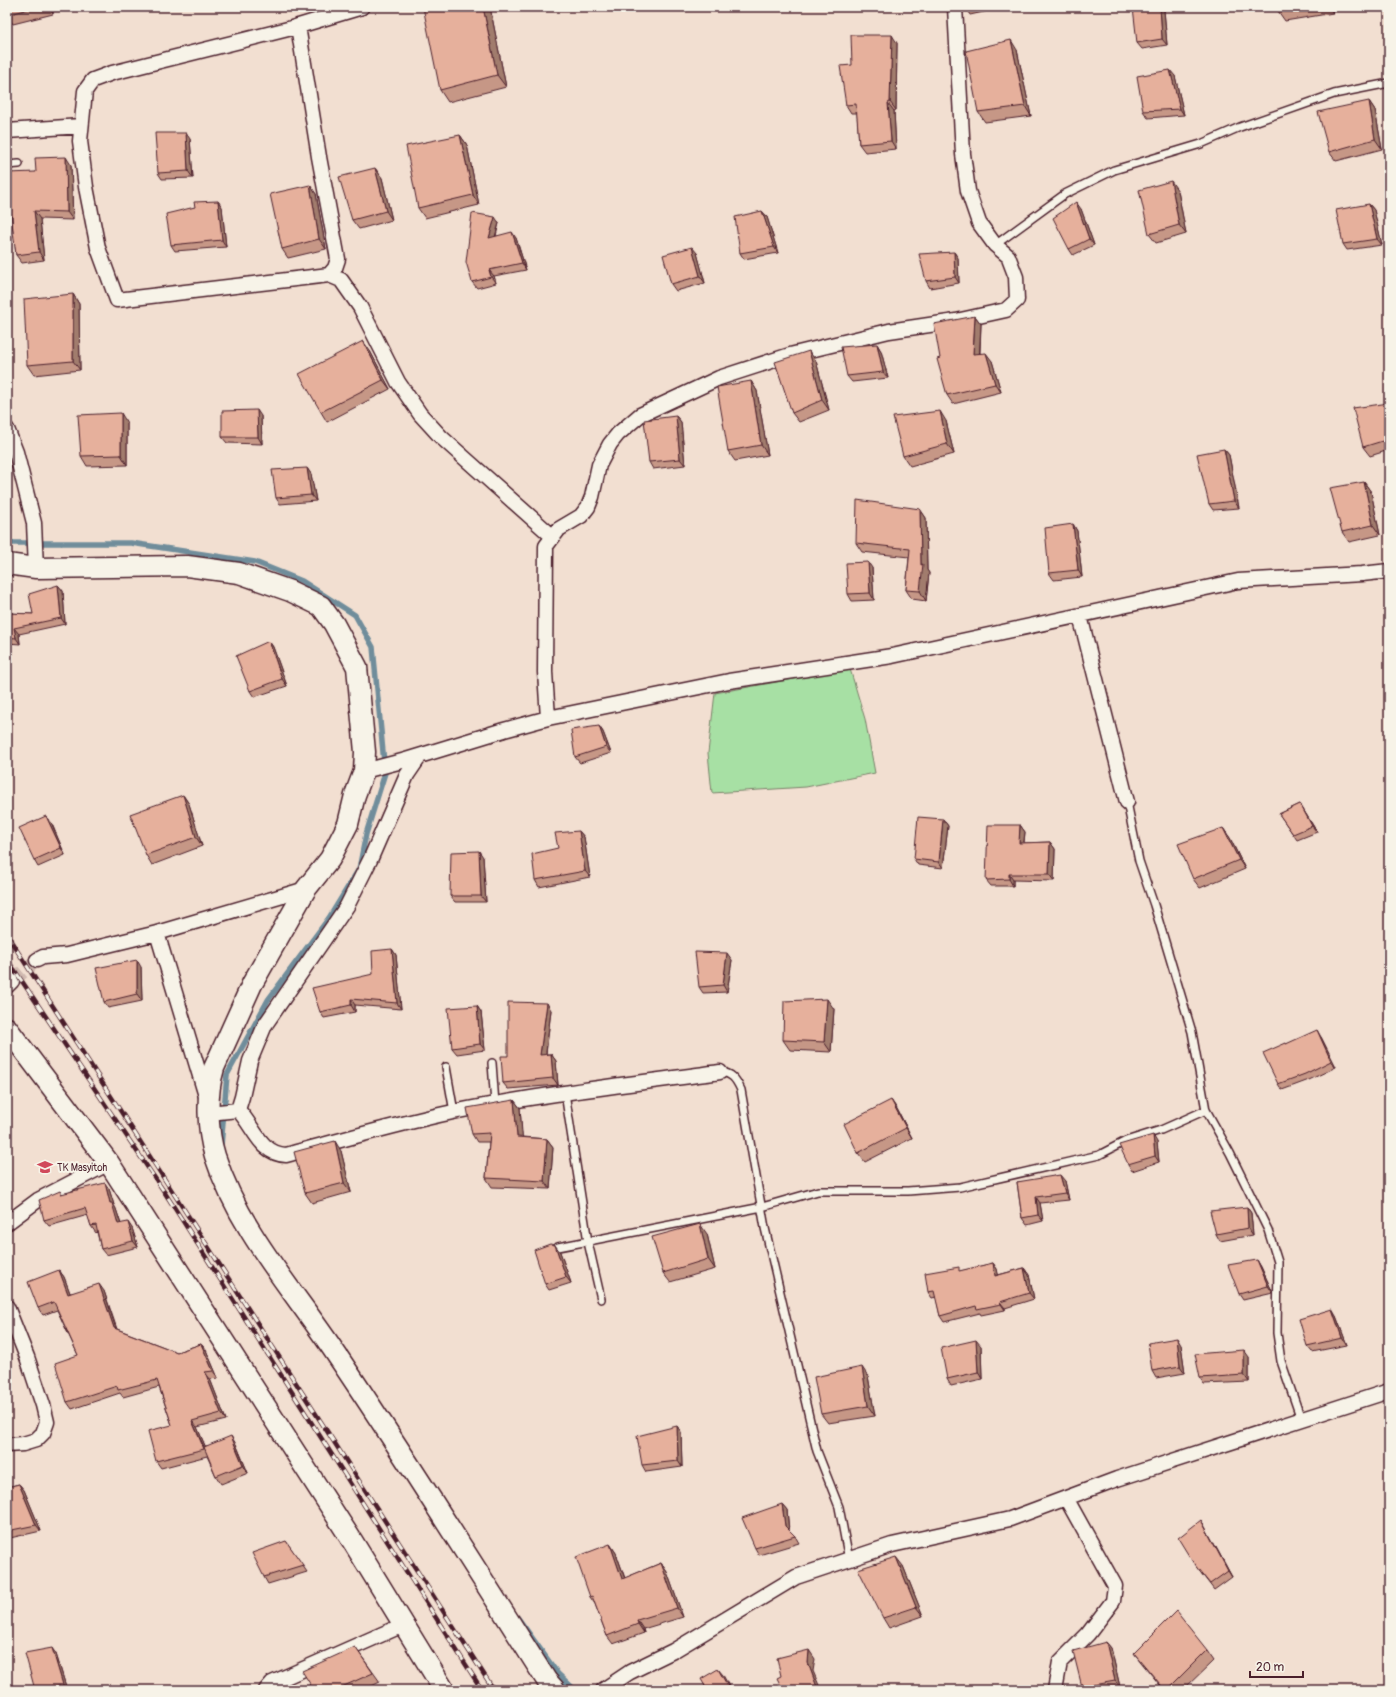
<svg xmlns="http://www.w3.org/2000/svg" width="1396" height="1697" font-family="Pangolin,sans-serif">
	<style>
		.green { fill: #a7e0a4; stroke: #788068 }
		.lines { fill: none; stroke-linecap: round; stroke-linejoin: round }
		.stream { stroke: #6f8d9b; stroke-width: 5.5 }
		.street-tunnel { stroke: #d0b9b0; stroke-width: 14; stroke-dasharray: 14 7; stroke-linecap: butt }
		.lane-casing { stroke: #4a1f2b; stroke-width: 10 }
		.street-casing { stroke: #4a1f2b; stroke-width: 17 }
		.secondary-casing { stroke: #4a1f2b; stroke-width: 23 }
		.lane { stroke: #f7f3e8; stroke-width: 7 }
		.street { stroke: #f7f3e8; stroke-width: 14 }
		.secondary { stroke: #f7f3e8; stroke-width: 20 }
		.rail-casing { stroke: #4a1f2b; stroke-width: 4.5 }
		.rail { stroke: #f7f3e8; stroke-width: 3; stroke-dasharray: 9; stroke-linecap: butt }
		.wall { fill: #c69786; stroke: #4a1f2b }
		.shaded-wall { fill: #a17b6d; stroke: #4a1f2b }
		.building { fill: #e6b09c; stroke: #4a1f2b }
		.labels { text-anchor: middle; stroke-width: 4; stroke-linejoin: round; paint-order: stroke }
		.poi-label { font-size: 10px; fill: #4a1f2b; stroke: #f7f3e8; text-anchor: start }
	</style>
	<rect width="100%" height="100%" fill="#f2dfd1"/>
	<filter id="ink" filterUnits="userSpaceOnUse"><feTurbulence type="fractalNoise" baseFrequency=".025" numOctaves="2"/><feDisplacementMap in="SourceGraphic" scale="8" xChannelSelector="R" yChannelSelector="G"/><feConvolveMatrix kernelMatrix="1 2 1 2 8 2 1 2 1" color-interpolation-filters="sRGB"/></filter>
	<g filter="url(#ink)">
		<path class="green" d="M850,669l15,50 10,54 -69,14 -94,6 -4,-40 7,-60z"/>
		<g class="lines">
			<path class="stream" d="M7,543h124l124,19 47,19 53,34 18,32 12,126 -19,61 -7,35 -30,49 -61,82 -41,75 -6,71
				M518,1618l40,56 17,16"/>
			<path class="street-tunnel" d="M12,981l25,-21"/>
			<defs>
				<path id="lane" d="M7,165l12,-1
					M995,245l70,-51 49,-24 87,-26 39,-17 94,-33 55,-11
					M492,1063l3,41
					M446,1067l8,45
					M720,1072c12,1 16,7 21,18l24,138 52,223 22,56 10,53
					M565,1093l23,149 13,57
					M1206,1110l24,43 38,77 10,32 -1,71 4,28 20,58
					M558,1247l204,-40 56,-16h90l52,-4 139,-32 27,-14 35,-11 45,-20 -14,-78 -38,-127 -15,-44 -12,-59"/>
				<path id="street" d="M362,7l-70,21 -180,45 -19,7 -8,11 -5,50 6,46 12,61 19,52 212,-25 12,5 19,27 38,75 22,32 21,23 111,99
					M298,26l21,131 19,102 -3,9 -6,7
					M7,131l74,-5
					M7,429l9,23 18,71 2,45
					M1080,616l47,186
					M548,718l-3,-46 1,-126 13,-17 22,-13 7,-9 4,-10 7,-32 11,-21 8,-10 22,-19 79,-37 71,-23 99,-24 67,-10 50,-11 11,-10 -1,-23 -8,-21 -13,-11 -16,-22 -11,-32 -5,-37 -8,-147
					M364,771l42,-11 98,-30 44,-12 181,-37 163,-25 346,-75 124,-7 27,-3
					M157,933l49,163
					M37,960l6,-3 24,-2 90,-22 149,-44
					M7,986l5,-5
					M238,1110l4,-13 8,-36 15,-36 82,-119 23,-46 37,-85 13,-19
					M209,1113l29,-3c16,16 22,44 48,45 55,-15 111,-31 167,-43 88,-18 178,-28 267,-40
					M7,1223l31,-23 71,-37
					M7,1307l20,50 16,48 4,17 -4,11 -7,7 -13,4 -16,1
					M266,1690l6,-7 131,-58
					M603,1690l27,-18 43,-21 123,-74 96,-32 118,-26 107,-40 272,-88
					M1055,1690l5,-28 28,-28 25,-33 2,-15 -49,-88"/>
				<path id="secondary" d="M7,564l29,4 151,-2 52,7 51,18 31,15 13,18 23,43 8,85 -1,19 -9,24 -7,29 -18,35 -24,30 -54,95 -38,84c-8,26 -7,63 1,88 23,72 75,130 117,192 74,109 144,221 215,333l8,9
					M7,1028l102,135 244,379 91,148"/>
			</defs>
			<use href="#lane" class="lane-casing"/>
			<use href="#street" class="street-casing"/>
			<use href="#secondary" class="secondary-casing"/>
			<use href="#lane" class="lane"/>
			<use href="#street" class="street"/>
			<use href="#secondary" class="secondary"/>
			<defs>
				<path id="rail" d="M7,935l487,755
					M7,959l158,234 317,497"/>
			</defs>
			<use href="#rail" class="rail-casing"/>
			<use href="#rail" class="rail"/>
		</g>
		<path class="wall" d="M7,7h46v7l-40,10 -6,-8z
			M490,7l16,80 -58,15 -8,-12z
			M965,7h41l-36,8z
			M1277,7h54l2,6 -48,8 -7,-10z
			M1164,10l3,35 -25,4 -5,-6z
			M897,43l-1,67 -2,1 2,38 -31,3 -6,-8 -2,-31h-6l-5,-8 6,-40z
			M1017,50l14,66 -46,6 -7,-10z
			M1175,76l9,39 -36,3 -5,-7z
			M1369,101l6,9 7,39 -46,12 -7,-9z
			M460,135l7,10 12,60 -54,13 -7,-10z
			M190,139l3,39 -31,1 -4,-6z
			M71,165l2,55 -33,-1 4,41 -22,3 -6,-8 -4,-37 -3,-4 27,-42z
			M375,168l7,10 10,42 -33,9 -7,-9z
			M310,185l6,9 10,55 -38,9 -6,-9z
			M1178,191l8,43 -30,9 -7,-9z
			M218,201l4,6 4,40 -51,4 -4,-6z
			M1369,204l5,6 8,35 -35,5 -4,-6z
			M1081,209l13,36 -21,10 -4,-6z
			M762,211l5,6 11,36 -34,6 -4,-6z
			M499,223l-3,13 20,2 10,32 -32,6 2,7 -19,5 -5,-6z
			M954,252l4,6 1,25 -29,5 -4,-7z
			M697,253l8,30 -29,8 -5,-7z
			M73,294l6,10 1,66 -46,5 -7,-10z
			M975,316l6,8 -1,29 12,8 9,31 -48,12 -6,-9 -7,-37z
			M877,344l4,7 7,27 -36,4 -5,-6z
			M370,351l20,38 -63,33 -6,-10z
			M816,361l13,49 -30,12 -7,-9z
			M751,381l6,10 11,64 -33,6 -7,-10z
			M1389,403v47l-19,6 -7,-9z
			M261,416l1,28 -35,-1 -5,-6z
			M676,416l5,6 4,43 -32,4 -4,-7z
			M946,421l8,33 -44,12 -7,-10z
			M127,423v42l-40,1 -6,-10z
			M1224,449l5,6 10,53 -26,2 -4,-6z
			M307,468l4,6 5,27 -36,3 -4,-6z
			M1364,482l7,10 9,43 -31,7 -7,-10z
			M920,509l6,9 1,52 2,3 -3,28 -14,-2 -6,-9 3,-33 -47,-5 -6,-9z
			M1073,524l4,7 5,46 -28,3 -5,-7z
			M872,568l2,32 -22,1 -4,-7z
			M58,585l5,6 2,33 -46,10 1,10 -13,-1v-30l26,1z
			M269,641l4,6 14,39 -33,11 -4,-6z
			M599,726l4,6 8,21 -31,10 -5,-6z
			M183,795l6,9 13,42 -50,19 -6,-10z
			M1300,804l4,7 13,21 -20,8 -18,-26z
			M943,819l5,7 -5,42 -25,-3 -4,-6z
			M51,822l14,33 -27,12 -4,-7z
			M1020,825l5,7 -1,11 26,-1 5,7 -1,32 -41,-1v6h-22l-5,-6z
			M1223,828l7,10 15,31 -45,19 -7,-9z
			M579,831l5,6 6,40 -51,10 -4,-7 23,-32z
			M483,857l3,45h-31l-5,-6z
			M392,949l4,6 5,54 -46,-4v7l-31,6 -4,-6 53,-38z
			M732,960l-5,32 -24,1 -4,-6z
			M141,967l1,34 -34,7 -4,-6z
			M477,1006l4,6 4,38 -28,4 -5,-6z
			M834,1009l-3,43 -41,-2 -7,-10z
			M551,1010l-5,44h5l5,7 2,24 -50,4 -5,-6 5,-27z
			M1321,1037l15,30 -27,13 -27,10 -4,-6 8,-40z
			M514,1100l6,8 2,29 25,2 6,8 -3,42 -58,-2 -6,-9 3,-36h-12l-5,-8z
			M891,1100l6,9 15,29 -47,24 -7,-9z
			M1157,1142l2,20 -27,9 -4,-7z
			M341,1151l10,41 -39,11 -7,-10z
			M1065,1181l4,19 -29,3 3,18 -16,4 -5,-7 -5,-36z
			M109,1189l5,16 2,4 5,15 11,4 6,19 -32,8 -5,-6 -4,-17 -1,1 -5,-7 -3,-11 -39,11 -5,-6 16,-29 2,3z
			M1247,1207l4,6 2,22 -33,6 -4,-7z
			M707,1234l8,35 -45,13 -7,-9z
			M560,1252l11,31 -22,7 -4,-6z
			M1257,1260l4,7 12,26 -30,7 -4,-6z
			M993,1263l4,6 1,6 26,-7 5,7 5,24 -29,9v2l-24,5 -1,-2 -36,9 -4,-6 -4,-19 -4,1 -4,-6 33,-21z
			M59,1270l5,7 6,16 34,-2 13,38 60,23 24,-8 5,6 12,28 -8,1 16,41 -29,7 8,19 31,-2 12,29 -27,11 -5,-8 -9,-20 -46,12 -5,-7 16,-36 -13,-38 -36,10 -3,-4 -48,16 -5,-7 11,-47 -21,-45 -14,5 -5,-7z
			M1336,1316l11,29 -35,7 -5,-6z
			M1181,1345l4,28 -29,5 -4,-7z
			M981,1346l1,33 -31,7 -4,-7z
			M1249,1357v25l-45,2 -4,-6z
			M868,1376l7,40 -47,7 -7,-9z
			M677,1426l4,6 1,35 -36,5 -4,-7z
			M19,1484l5,6 17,41 -31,7 -3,-5v-46z
			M782,1504l5,6 2,20 6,6 4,7 -40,12 -4,-7z
			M1201,1520l4,7 27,50 -18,13 -20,-26z
			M286,1541l21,31 -39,12 -4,-7z
			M610,1544l6,9 9,25 36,-15 6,9 16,45 -40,12 1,4 -31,11 -6,-8 -12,-32 -5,-7z
			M903,1566l20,50 -34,12 -6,-10z
			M1106,1642l5,6 9,39 -14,3h-23l-1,-3z
			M355,1647l25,35 -17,8h-49z
			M1207,1650l7,10 -31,30h-19l-23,-28 -7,-9z
			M56,1654l11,36h-32z"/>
		<path class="shaded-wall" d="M49,7h4v7z
			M483,7h7l16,80 -9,-12z
			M1160,7h2l2,3 3,35 -5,-6z
			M1329,7h2l2,6z
			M892,35l5,8 -1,67 -6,-8z
			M1011,40l6,10 14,66 -6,-10z
			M1170,70l5,6 9,39 -4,-6z
			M1369,101l6,9 7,39 -7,-10z
			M888,103l6,8 2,38 -5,-8z
			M186,133l4,6 3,39 -5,-7z
			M460,135l7,10 12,60 -6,-10z
			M66,157l5,8 2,55 -6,-8z
			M375,168l7,10 10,42 -6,-9z
			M1171,181l7,10 8,43 -7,-9z
			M310,185l6,9 10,55 -7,-10z
			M218,201l4,6 4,40 -4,-7z
			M1076,202l5,7 13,36 -5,-6z
			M1369,204l5,6 8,35 -5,-6z
			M34,211l6,8 4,41 -5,-8z
			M762,211l5,6 11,36 -4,-6z
			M495,217l4,6 -6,21 -4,-6z
			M512,232l4,6 10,32 -4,-7z
			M692,247l5,6 8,30 -5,-7z
			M954,252l4,6 1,25 -4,-6z
			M489,270l5,6 2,7 -5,-6z
			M73,294l6,10 1,66 -7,-9z
			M975,316l6,8 -2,39 -6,-9z
			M363,341l7,10 20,38 -7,-9z
			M877,344l4,7 7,27 -5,-6z
			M809,351l7,10 13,49 -7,-10z
			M986,353l6,8 9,31 -6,-8z
			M751,381l6,10 11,64 -7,-10z
			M257,410l4,6 1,28 -4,-7z
			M940,411l6,10 8,33 -7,-10z
			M121,413l6,10v42l-6,-10z
			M676,416l5,6 4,43 -5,-6z
			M1224,449l5,6 10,53 -5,-7z
			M307,468l4,6 5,27 -5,-6z
			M1364,482l7,10 9,43 -7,-10z
			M920,509l6,9 1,52 2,3 -3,28 -6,-10 1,-26z
			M1073,524l4,7 5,46 -4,-7z
			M868,562l4,6 2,32 -4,-7z
			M58,585l5,6 2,33 -4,-6z
			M14,628l5,6 1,10 -4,-6z
			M269,641l4,6 14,39 -5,-7z
			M599,726l4,6 8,21 -5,-6z
			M183,795l6,9 13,42 -6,-9z
			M1300,804l4,7 13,21 -5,-6z
			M46,816l5,6 14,33 -4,-7z
			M943,819l5,7 -5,42 -4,-6z
			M1020,825l5,7 -2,17 -4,-6z
			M1223,828l7,10 15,31 -6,-9z
			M579,831l5,6 6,40 -5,-6z
			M1050,842l5,7 -1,32 -5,-7z
			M479,851l4,6 3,45 -5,-6z
			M1009,874l4,6v6l-4,-7z
			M392,949l4,6 5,54 -4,-6z
			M727,953l5,7 -5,32 -4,-7z
			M137,960l4,7 1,34 -5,-7z
			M351,999l4,6v7l-4,-7z
			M827,999l7,10 -3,43 -7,-10z
			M547,1003l4,7 -6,51 -5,-6z
			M477,1006l4,6 4,38 -5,-6z
			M1317,1030l4,7 15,30 -5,-6z
			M551,1054l5,7 2,24 -5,-7z
			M514,1100l6,8 3,37 -6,-8z
			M891,1100l6,9 15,29 -6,-10z
			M1153,1135l4,7 2,20 -4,-6z
			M547,1139l6,8 -3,42 -6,-8z
			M335,1141l6,10 10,41 -7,-9z
			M1060,1175l5,6 4,19 -4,-7z
			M105,1183l4,6 5,16 2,4 7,22 -5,-7 -8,-21z
			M1036,1197l4,6 3,18 -5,-6z
			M1247,1207l4,6 2,22 -5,-7z
			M128,1222l4,6 6,19 -5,-6z
			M700,1224l7,10 8,35 -7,-10z
			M555,1245l5,7 11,31 -5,-6z
			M1257,1260l4,7 12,26 -5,-7z
			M993,1263l4,6 3,13 -5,-6z
			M1024,1268l5,7 5,24 -5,-6z
			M59,1270l5,7 9,24 -5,-7z
			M99,1284l5,7 14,44 -4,-7z
			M1000,1302l5,6v2l-4,-6z
			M1332,1309l4,7 11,29 -5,-7z
			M1177,1338l4,7 4,28 -5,-7z
			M976,1340l5,6 1,33 -4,-7z
			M201,1344l5,6 12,28 -5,-7z
			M1244,1350l5,7v25l-5,-7z
			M862,1367l6,9 7,40 -7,-10z
			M205,1372l5,7 16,41 -5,-7z
			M192,1421l5,6 12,28 -4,-6z
			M677,1426l4,6 1,35 -4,-6z
			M231,1436l5,8 12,29 -5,-8z
			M19,1484l5,6 17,41 -5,-6z
			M782,1504l5,6 2,22 -4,-6z
			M1201,1520l4,7 27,50 -4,-6z
			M610,1544l6,9 12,35 -6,-9z
			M896,1557l7,9 20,50 -7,-9z
			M661,1563l6,9 16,45 -6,-9z
			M637,1620l6,9 1,4 -6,-9z
			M1106,1642l5,6 9,39 -5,-6z
			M52,1648l4,6 11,36 -4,-5z
			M809,1650l6,9 -2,12 8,19h-3l-10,-27z
			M718,1669l5,6 8,15h-1z"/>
		<path class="building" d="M7,7h29l-29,8z
			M423,7h60l14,68 -57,15z
			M1133,7h27l2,32 -25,4z
			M1277,7h28l-27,4z
			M851,35h41l-2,67 -2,1 3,38 -32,3 -3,-40 -10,1 -6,-39 12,-1z
			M1011,40l14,66 -47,6 -12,-61z
			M1170,70l10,39 -37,2 -6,-35z
			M1369,101l6,38 -46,13 -11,-40z
			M155,133h31l2,38 -30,2z
			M460,135l13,60 -55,13 -12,-62z
			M66,157l1,55 -33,-1 5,41 -23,3 -5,-41h-2l-2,-21v-20l29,-1 -1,-14z
			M375,168l11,43 -34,9 -13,-43z
			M1171,181l8,44 -30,9 -10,-44z
			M310,185l9,54 -37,10 -12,-55z
			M218,201l4,39 -51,5 -5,-31 29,-7 -1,-5z
			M1076,202l13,37 -20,10 -16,-31z
			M1369,204l8,35 -34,5 -7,-34z
			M762,211l12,36 -34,6 -5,-36z
			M472,213l23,4 -6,21 23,-6 10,31 -33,7 2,7 -19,5 -6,-20z
			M692,247l8,29 -29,8 -8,-29z
			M954,252l1,25 -29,4 -7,-27z
			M73,294v67l-46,4 -3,-66z
			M975,316l-2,38 13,-1 9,31 -48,11 -10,-36 3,-1 -6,-34z
			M363,341l20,39 -62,32 -22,-38z
			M877,344l6,28 -36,4 -6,-29z
			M809,351l13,49 -30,13 -17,-51z
			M751,381l10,64 -33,6 -11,-64z
			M1389,403v36l-26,8 -10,-39z
			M257,410l1,27h-36v-26z
			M940,411l7,33 -44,12 -10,-39z
			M121,413v42l-40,1 -3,-41z
			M676,416l4,43 -31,3 -5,-42z
			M1224,449l10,52 -25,3 -12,-50z
			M307,468l4,27 -35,3 -4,-28z
			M1364,482l9,43 -31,7 -12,-44z
			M857,500l63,9 1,56 2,-1 -3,27 -14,-1 4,-41 -54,-6z
			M1073,524l5,46 -29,3 -4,-45z
			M868,562l2,31 -22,1 -2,-31z
			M58,585l3,33 -47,10 2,10 -9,-1v-24l26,1 -4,-20z
			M269,641l13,38 -32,12 -14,-35z
			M599,726l7,21 -31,10 -4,-27z
			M183,795l13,42 -50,18 -16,-41z
			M1300,804l12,22 -19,8 -14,-20z
			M46,816l15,32 -27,12 -15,-32z
			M918,817l25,2 -4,43 -25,-3z
			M988,825h32l-1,18 31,-1 -1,32h-40v5l-23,1z
			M1223,828l16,32 -46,19 -15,-35z
			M579,831l6,40 -50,9 -3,-26 26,-6 -3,-15z
			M479,851l2,45h-31l1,-44z
			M392,949l5,54 -46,-4v6l-31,7 -8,-24 61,-14 -1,-23z
			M695,952l32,1 -4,32 -24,2z
			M137,960v34l-33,8 -8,-34z
			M827,999l-3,43 -41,-2 1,-39z
			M508,1002l39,1 -7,52 11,-1 2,24 -50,5 -2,-27h7z
			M477,1006l3,38 -28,4 -4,-40z
			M1317,1030l14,31 -26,13 -27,10 -15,-31 23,-10v1z
			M514,1100l3,37 30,2 -3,42 -58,-3 4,-45 -18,1 -5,-26z
			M891,1100l15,28 -48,25 -14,-29z
			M1153,1135l2,21 -27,8 -9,-19z
			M335,1141l9,42 -39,10 -11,-41z
			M1060,1175l5,18 -29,4 2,18 -16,3 -5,-36z
			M105,1183l5,20h2l6,21 10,-2 5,19 -32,8 -5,-24 -5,1 -6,-18 -41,12 -5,-20 21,-9 1,3z
			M1247,1207l1,21 -32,6 -6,-23z
			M700,1224l8,35 -45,14 -11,-36z
			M550,1244l5,1 11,32 -21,7 -11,-34z
			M1257,1260l11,26 -29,8 -11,-29z
			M993,1263l2,13 29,-8 5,25 -29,9 1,2 -24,5 -1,-3 -36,10 -6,-25 -6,1 -3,-19 34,-6v4z
			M59,1270l9,24 31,-10 15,44 63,24 24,-8 12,27 -8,1 16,41 -29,8 12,28 -48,12 -8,-30 24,-6 -15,-45 -39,10 -1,-4 -50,16 -12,-39 23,-8 -24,-53 -16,6 -10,-26z
			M1332,1309l10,29 -35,8 -8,-27z
			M1177,1338l3,28 -28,5 -4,-28z
			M976,1340l2,32 -31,7 -6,-31z
			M1244,1350v25l-44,3 -5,-24z
			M862,1367l6,39 -47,8 -7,-37z
			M677,1426l1,35 -36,4 -5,-29z
			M231,1436l12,29 -27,11 -12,-29z
			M19,1484l17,41 -29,6v-44z
			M782,1504l3,22 10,10 -40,12 -13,-30z
			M1201,1520l27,51 -18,13 -16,-20 -16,-26z
			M286,1541l17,24 -39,12 -12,-24z
			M610,1544l12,35 39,-16 16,45 -40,12 1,4 -31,12 -15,-40 -2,1 -14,-40z
			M896,1557l20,50 -33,11 -25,-49z
			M1176,1611l31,39 -40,40h-2l-31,-37z
			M1106,1642l9,39 -33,6 -9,-36z
			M355,1647l18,26 -38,17h-21l-12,-19z
			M52,1648l11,37 -20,5h-8l-10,-37z
			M809,1650l-1,13 10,27h-35l-6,-12 4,-2 -4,-18z
			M718,1669l12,21h-23l-6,-11z"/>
	</g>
	<defs>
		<symbol id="school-bare" viewBox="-9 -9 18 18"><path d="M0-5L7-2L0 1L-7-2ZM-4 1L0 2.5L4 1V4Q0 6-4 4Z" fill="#d1495b" stroke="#f7f3e8" stroke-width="2.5" paint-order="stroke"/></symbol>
	</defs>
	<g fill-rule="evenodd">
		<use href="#school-bare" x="34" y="1156" width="22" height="22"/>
	</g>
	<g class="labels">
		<g class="poi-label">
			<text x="57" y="1171">TK Masyitoh</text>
		</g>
	</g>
	<rect width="1396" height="1697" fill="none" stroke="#f7f3e8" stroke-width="24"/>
	<rect x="12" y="12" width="1372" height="1673" fill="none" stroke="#4a1f2b" stroke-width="1.5" filter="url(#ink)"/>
	<path d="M1250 1671v6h53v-6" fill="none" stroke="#4a1f2b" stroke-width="2"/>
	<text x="1256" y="1671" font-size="12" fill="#4a1f2b" stroke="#f7f3e8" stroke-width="3" paint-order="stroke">20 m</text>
</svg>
